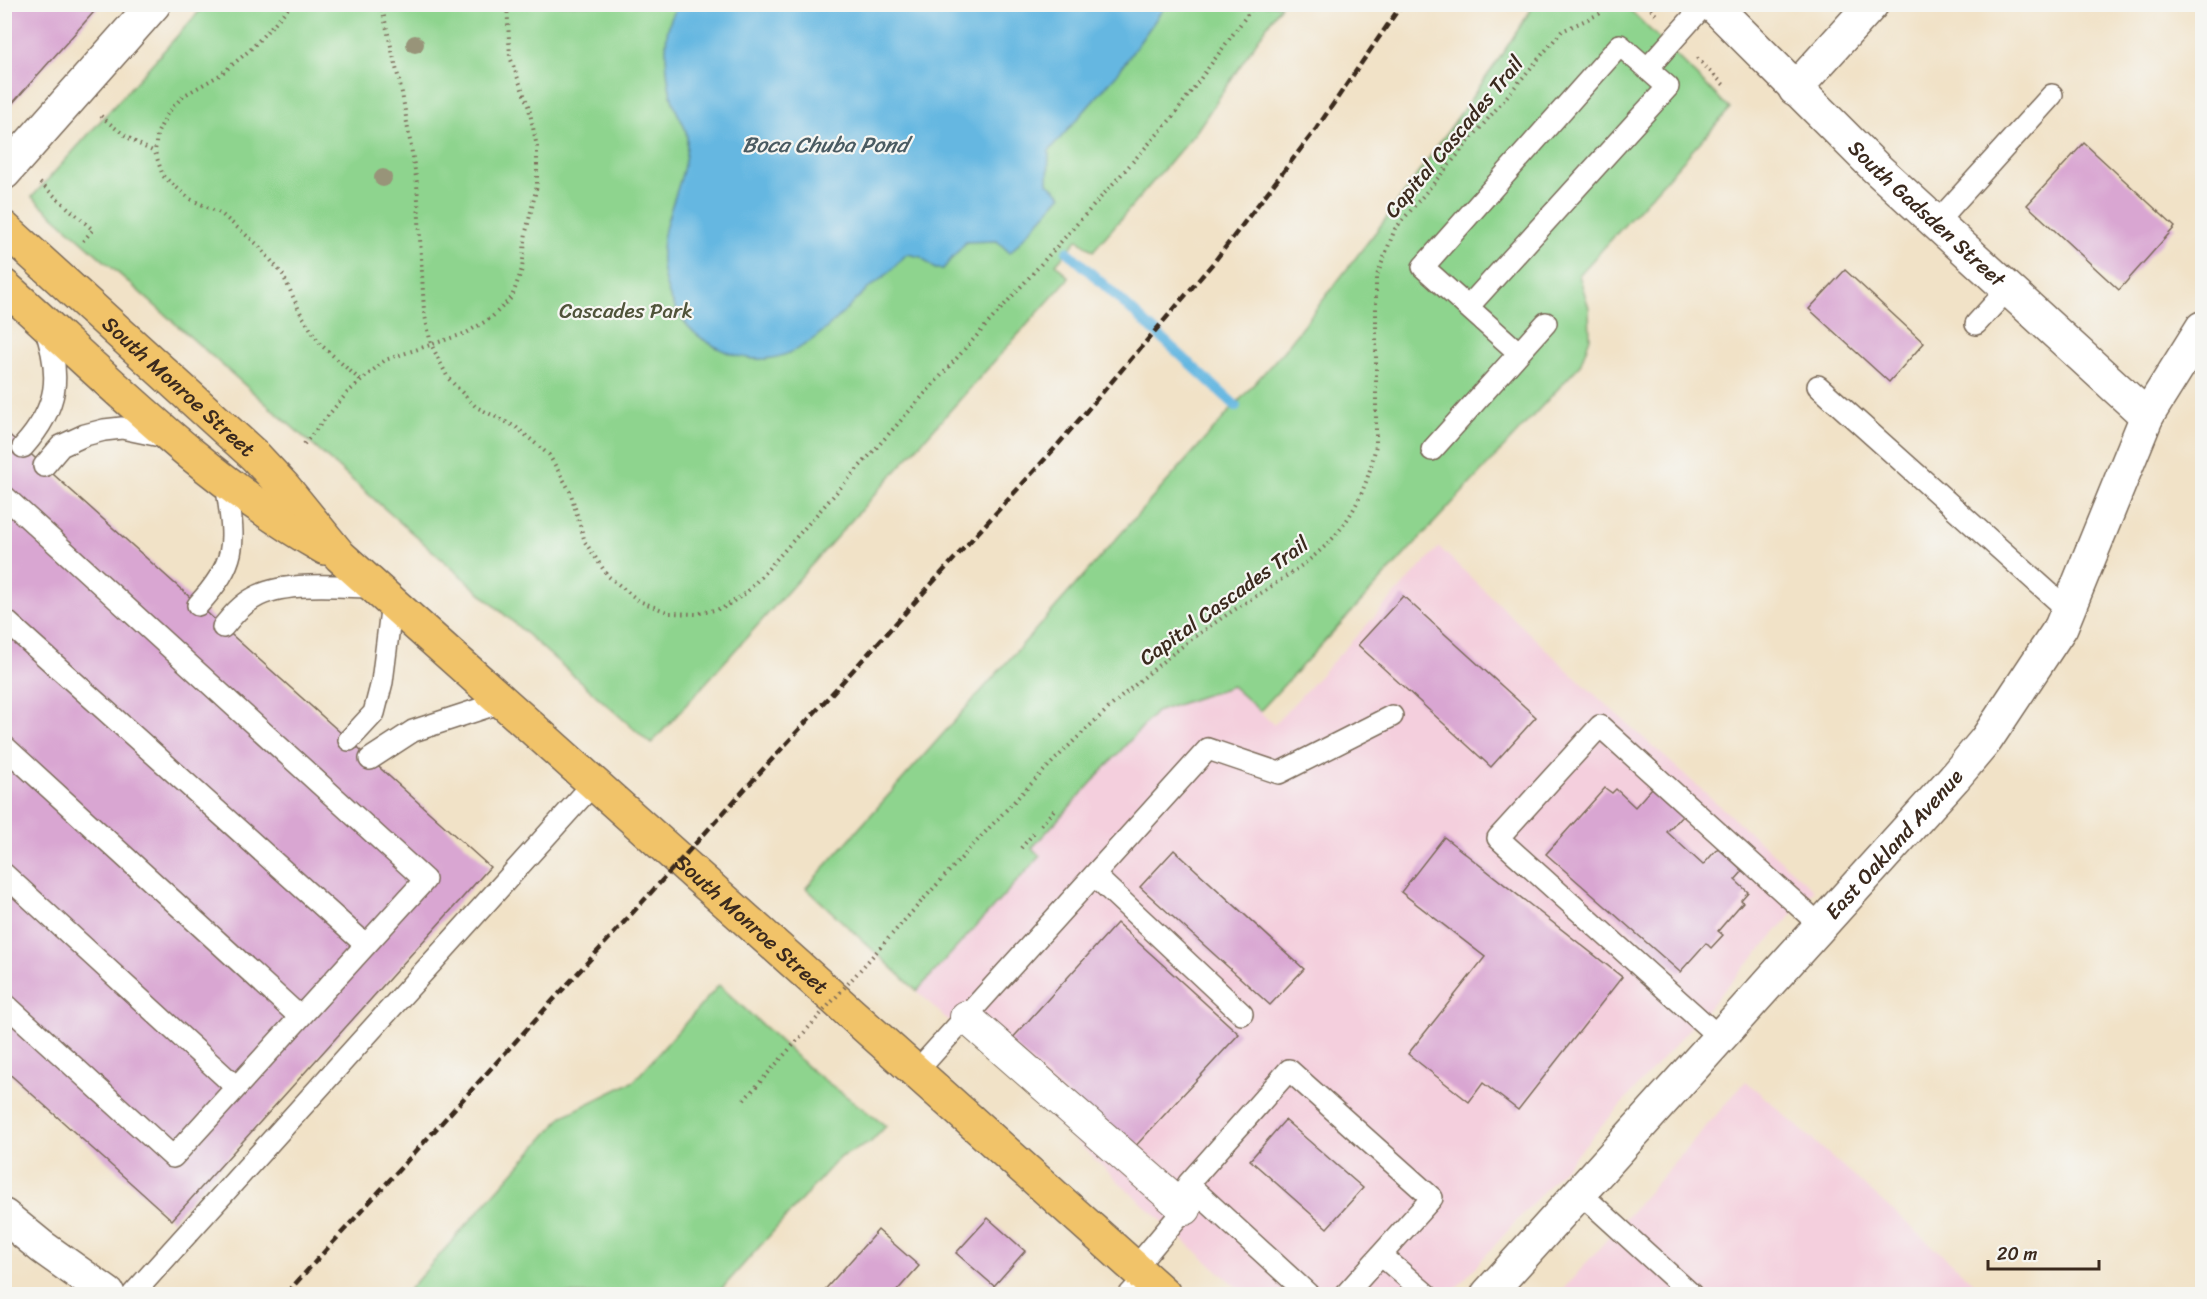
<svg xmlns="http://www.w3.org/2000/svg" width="2207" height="1299" font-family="Sriracha,sans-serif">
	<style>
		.built { fill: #f4cfdd }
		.green { fill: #8ed48e; stroke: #647f56; stroke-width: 1.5 }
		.water { fill: #65b7e1; stroke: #507080; stroke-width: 1.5 }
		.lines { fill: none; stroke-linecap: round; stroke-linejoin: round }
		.stream { stroke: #65b7e1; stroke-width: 10 }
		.building { fill: #d9a6d2 }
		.service-casing { stroke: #7b6a59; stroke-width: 24 }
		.pedestrian-casing { stroke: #7b6a59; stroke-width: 34 }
		.minor-casing { stroke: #7b6a59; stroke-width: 36 }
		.tertiary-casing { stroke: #7b6a59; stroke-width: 36 }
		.primary-casing { stroke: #7b6a59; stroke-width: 36 }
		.path { stroke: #7b6a59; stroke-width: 4; stroke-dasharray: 1.5 4.5; stroke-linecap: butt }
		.service { stroke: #fff; stroke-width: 21 }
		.pedestrian { stroke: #fff; stroke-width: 32 }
		.minor { stroke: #fff; stroke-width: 33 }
		.tertiary { stroke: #fff; stroke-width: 33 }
		.primary { stroke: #f1c369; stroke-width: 33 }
		.rail { stroke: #3b2a1e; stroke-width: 4.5; stroke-dasharray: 9 4.5; stroke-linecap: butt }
		.path-bridge { stroke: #7b6a59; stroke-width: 4; stroke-dasharray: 1.5 4.5; stroke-linecap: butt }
		.tree { fill: #989479 }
		.labels { text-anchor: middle; stroke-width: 4.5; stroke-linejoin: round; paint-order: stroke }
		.street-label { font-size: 21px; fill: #3b2a1e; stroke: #f6f6f2 }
		.park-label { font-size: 21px; fill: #50543a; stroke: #f6f6f2 }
		.water-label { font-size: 22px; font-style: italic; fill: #4a5b62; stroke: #f6f6f2 }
	</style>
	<rect width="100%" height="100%" fill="#f6f6f2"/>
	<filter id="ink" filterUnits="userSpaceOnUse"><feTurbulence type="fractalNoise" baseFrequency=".0167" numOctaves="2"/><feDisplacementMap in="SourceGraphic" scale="12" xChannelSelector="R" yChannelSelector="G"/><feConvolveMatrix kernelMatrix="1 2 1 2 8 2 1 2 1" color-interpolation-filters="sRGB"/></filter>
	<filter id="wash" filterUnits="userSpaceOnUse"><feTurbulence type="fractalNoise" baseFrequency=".008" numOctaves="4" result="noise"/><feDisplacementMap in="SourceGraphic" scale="24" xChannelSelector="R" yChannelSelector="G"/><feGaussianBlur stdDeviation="1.35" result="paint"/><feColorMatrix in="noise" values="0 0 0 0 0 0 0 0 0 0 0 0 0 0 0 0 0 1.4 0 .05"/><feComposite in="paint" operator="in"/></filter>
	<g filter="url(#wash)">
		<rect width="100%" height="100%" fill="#f1e2c7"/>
		<path class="built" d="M1439,547l135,129 240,214 -363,404h-207l-120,-107 -207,-196 123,-135 -8,-8 124,-136 76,-26 42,39z
			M1746,1081l241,213h-428z"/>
		<path class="green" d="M205,5h1076l-85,127 -103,119 -15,-12 -22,25 13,14 -418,466 -619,-547z
			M1534,5h91l105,104 -151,166 10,33 1,30 -10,27 -320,346 -28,-25 -76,26 -124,136 8,8 -123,135 -111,-103 479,-539 103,-133 111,-157z
			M719,985l92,85 75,56 -16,17 -30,14 -123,137h-312l158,-178 71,-35z"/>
		<path class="water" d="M678,4h488v1l-49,69 -68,77 -1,32 14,12 -52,58 -13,-12 -31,1 -23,27h-8l-14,-12 -14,-3c-7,6 -12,13 -19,19 -9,8 -20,15 -28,23 -48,49 -88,88 -156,44 -24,-15 -40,-48 -42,-77 -3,-44 25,-80 25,-123 0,-15 -10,-24 -14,-38 -6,-19 -10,-57 -4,-77 2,-7 6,-14 9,-21z"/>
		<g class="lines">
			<path class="stream" d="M1067,251l169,155"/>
		</g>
		<g id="blocks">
			<path class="building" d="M4,4h97l-90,101 -7,-5z
				M2084,143l91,84 -56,63 -92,-85z
				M1845,270l79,73 -35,39 -80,-73z
				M4,430l486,437 -318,353 -168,-151z
				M1403,596l133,121 -45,50 -133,-122z
				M1605,788l7,5 4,-4 19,18 17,-19 30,27 -15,17 36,33 15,-17 25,23 -8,9 13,12 -7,8 2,2 -25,29 5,4 -12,13 -5,-5 -26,29 -134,-118z
				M1444,837l178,140 -104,133 -35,-27 -14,19 -61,-48 77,-97 -84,-65z
				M1174,850l130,119 -34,36 -130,-118z
				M1117,923l122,111 -108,117 -121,-110z
				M1285,1120l78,68 -36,40 -77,-68z
				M988,1218l37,33 -31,35 -38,-33z
				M878,1230l41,36 -25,28h-73z"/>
		</g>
	</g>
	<g filter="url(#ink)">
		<use href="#blocks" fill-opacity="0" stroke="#7b6a59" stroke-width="1.5"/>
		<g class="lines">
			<defs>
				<path id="service" d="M1647,69l58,-65
					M1936,223l116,-128
					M1468,307l200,-220 -48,-42 -197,222 96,86
					M1976,324l32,-35
					M1818,386l250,224
					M23,447c36,-40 39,-72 21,-122
					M1432,450l114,-127
					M44,466l17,-20 24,-11 19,-5 18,-2 43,9
					M4,496l421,384 -252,277 -169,-154
					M198,605c43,-47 36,-64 28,-123
					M4,619l362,326
					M223,627c9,-11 18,-22 31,-29 30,-18 87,-11 122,-11
					M349,740l25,-27 8,-31 10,-80
					M4,746l296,271
					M370,759l43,-28 89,-29
					M4,874l232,213
					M1094,875l148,139
					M1720,1038l-222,-200 102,-112 221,200
					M916,1072l292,-323 71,24 113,-57
					M1580,1193l111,101
					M1381,1255l45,39
					M1135,1268l57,-68
					M133,1294l461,-511
					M1130,1294l15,-16
					M1308,1294l-120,-110 101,-114 143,128 -86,96"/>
				<path id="pedestrian" d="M966,1017l219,192"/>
				<g id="minor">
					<path id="s1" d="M1712,4l163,163 272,249"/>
					<path d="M1795,89l77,-85"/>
					<path id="s2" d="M1488,1294l466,-516 32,-38 75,-113 86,-211 55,-88"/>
				</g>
				<path id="tertiary" d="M4,173l150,-169
					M4,1216l38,31 66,47"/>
				<g id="primary">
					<path id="s3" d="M4,228l251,228 29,31 56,69 824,738"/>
					<path d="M4,286c103,92 201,194 321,262"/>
				</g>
			</defs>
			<use href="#service" class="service-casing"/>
			<use href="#pedestrian" class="pedestrian-casing"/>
			<use href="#minor" class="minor-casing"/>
			<use href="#tertiary" class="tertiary-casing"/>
			<use href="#primary" class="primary-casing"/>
			<path class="path" d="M292,4l-42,46 -30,25 -37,21 -16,18 -10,20 -2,18 8,24 27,23 30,14 38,32 25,30 18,39 19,30 40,36
				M381,4l21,89 15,90 7,128 7,33 17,34 28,29 40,20 33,28 21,36 15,51 23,34 31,25 31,12 26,1 27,-6 23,-15 20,-22 405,-452 84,-115
				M1647,4l10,12
				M1697,58l29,29
				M101,116c17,15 33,27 54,36
				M40,183l53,47 -13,14
				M304,444l43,-51 38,-33 81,-27 25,-15 21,-21 10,-28 4,-37 11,-46v-39l-8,-39 -19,-51 -3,-53
				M1041,825l13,-15
				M1021,848l13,-15
				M920,903c80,-87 158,-174 251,-248 29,-23 59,-43 90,-62 25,-17 51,-32 72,-55 24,-27 36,-58 43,-93v-167l19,-49 167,-198 37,-17 12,-10"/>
			<use href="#service" class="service"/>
			<use href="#pedestrian" class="pedestrian"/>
			<use href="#minor" class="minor"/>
			<use href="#tertiary" class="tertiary"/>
			<use href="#primary" class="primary"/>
			<path class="rail" d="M286,1294l769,-846 159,-186 102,-133 86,-125"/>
			<path class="path-bridge" d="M744,1100l176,-197"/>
		</g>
		<g class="tree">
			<circle cx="415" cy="44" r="9"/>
			<circle cx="383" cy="178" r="9"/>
		</g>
	</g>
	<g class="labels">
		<g class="street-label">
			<text transform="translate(1454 137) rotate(-50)" y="7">Capital Cascades Trail</text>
			<text dy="7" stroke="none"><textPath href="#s1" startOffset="300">South Gadsden Street</textPath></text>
			<text dy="7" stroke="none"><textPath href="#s3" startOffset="236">South Monroe Street</textPath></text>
			<text transform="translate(1224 601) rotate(-36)" y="7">Capital Cascades Trail</text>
			<text dy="7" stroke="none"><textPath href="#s2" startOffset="606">East Oakland Avenue</textPath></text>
			<text dy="7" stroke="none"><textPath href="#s3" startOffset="1023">South Monroe Street</textPath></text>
		</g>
		<g class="park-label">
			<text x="626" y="318">Cascades Park</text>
		</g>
		<g class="water-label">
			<text x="825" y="152">Boca Chuba Pond</text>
		</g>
	</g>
	<rect width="2207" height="1299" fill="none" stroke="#f6f6f2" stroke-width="24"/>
	<path d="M1988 1260v9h111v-9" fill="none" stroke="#3b2a1e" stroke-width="3"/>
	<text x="1997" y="1260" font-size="18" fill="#3b2a1e" stroke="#f6f6f2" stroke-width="4.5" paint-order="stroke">20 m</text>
</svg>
